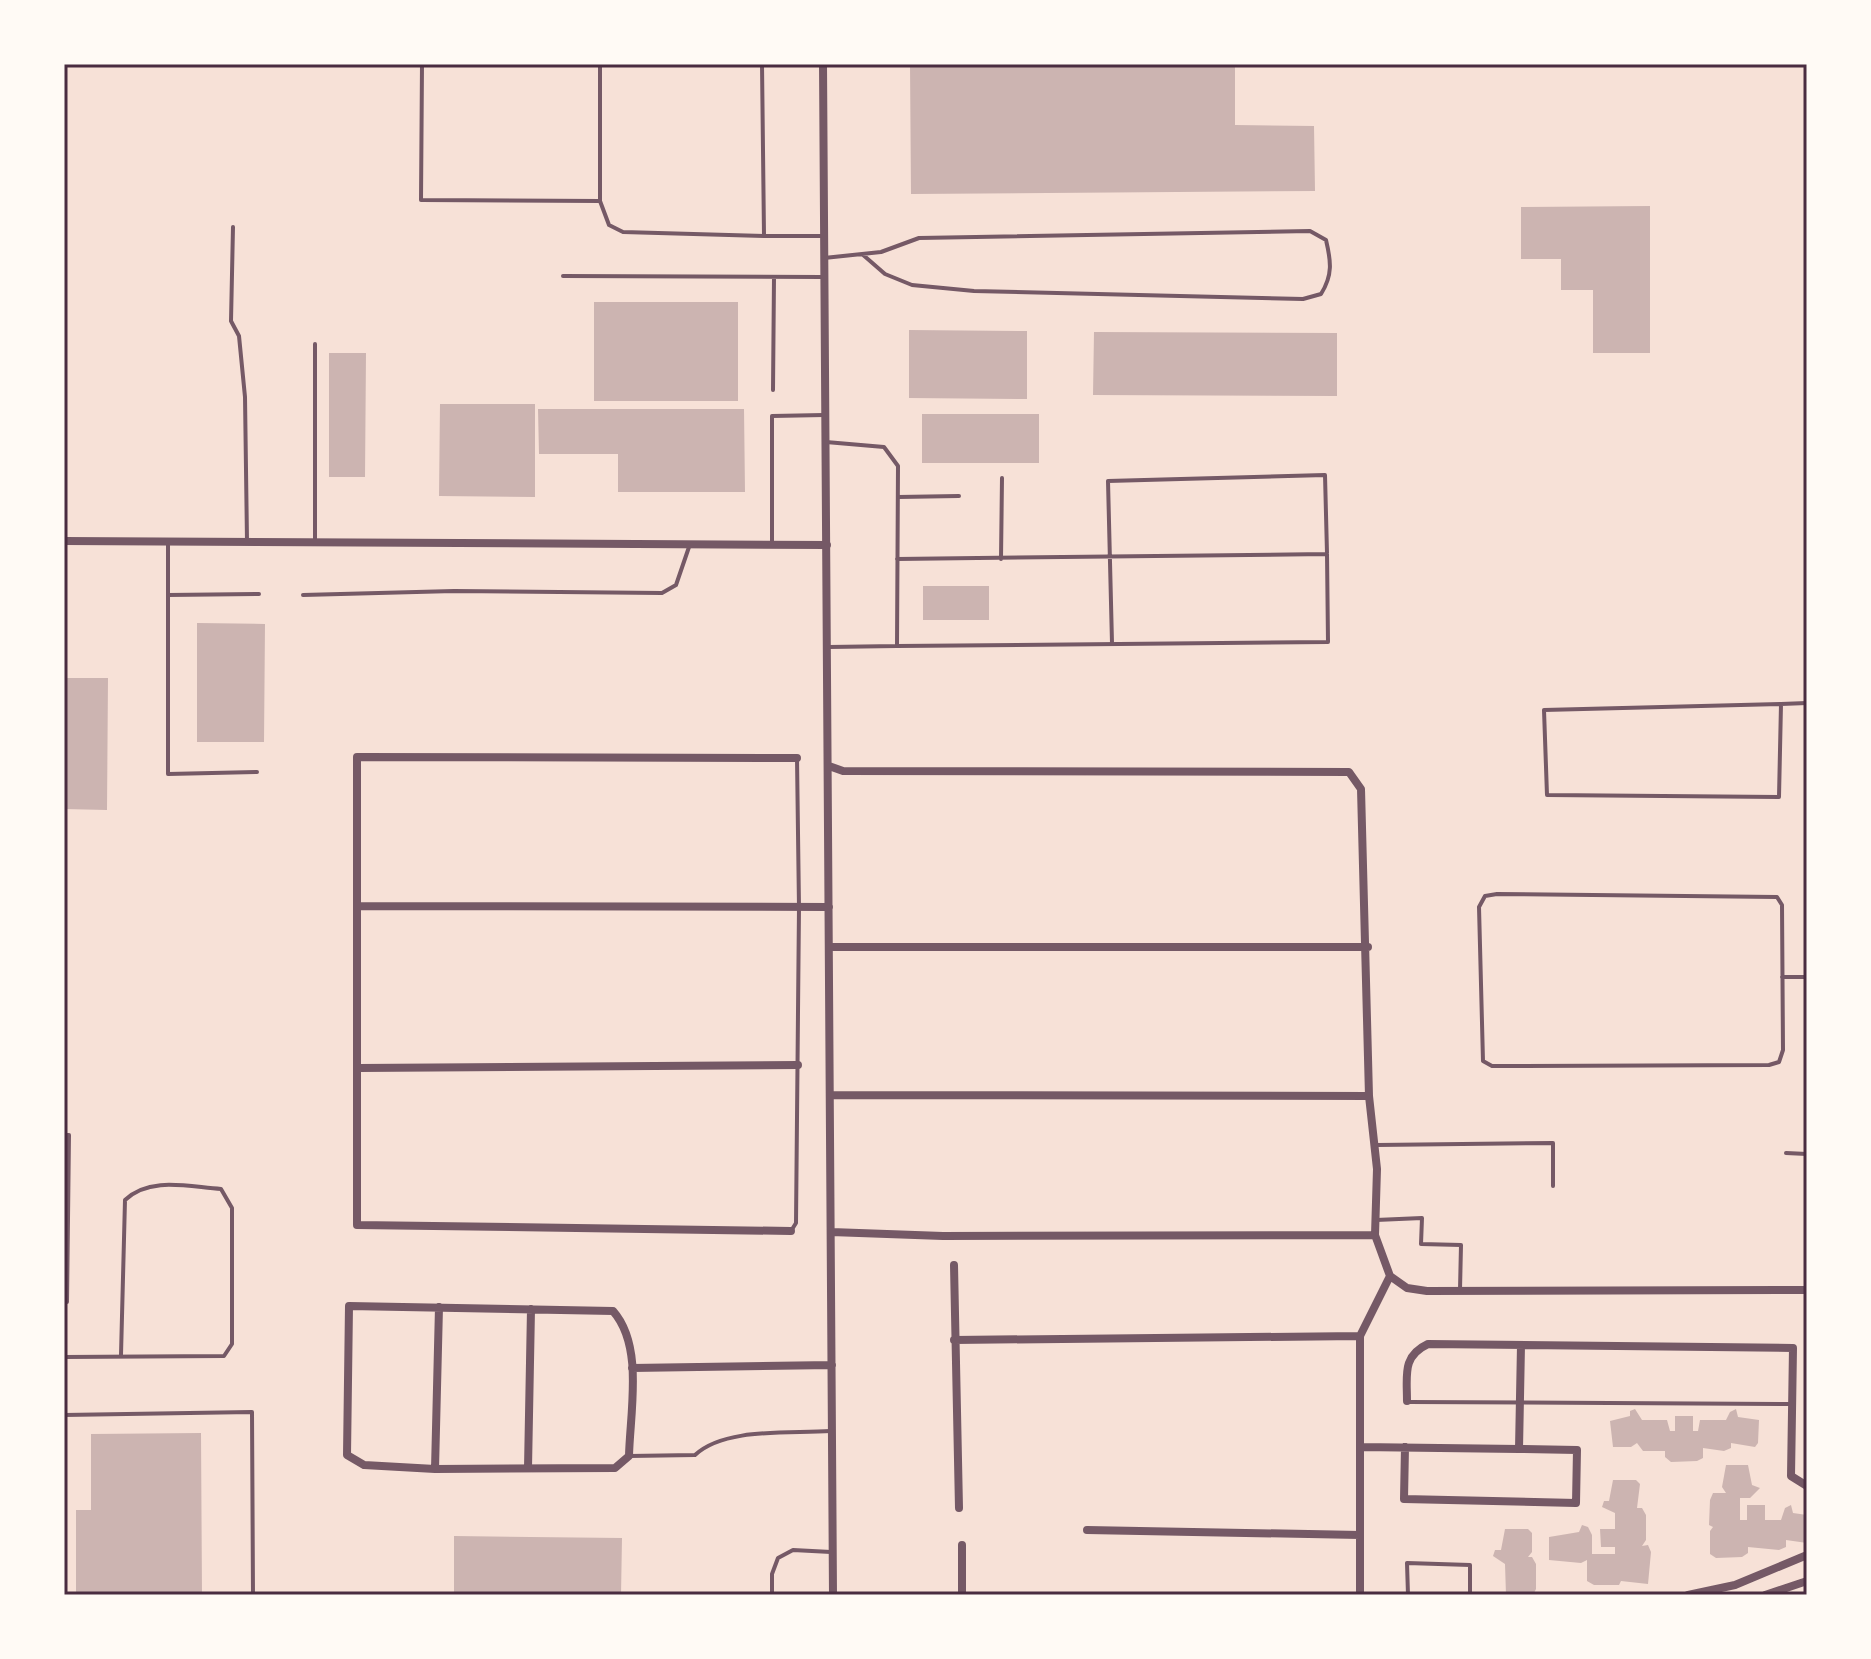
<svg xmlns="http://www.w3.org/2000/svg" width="1871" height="1659" font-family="Cabin,sans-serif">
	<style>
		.building { fill: #ccb4b1 }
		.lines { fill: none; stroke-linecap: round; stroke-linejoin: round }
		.service { stroke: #755966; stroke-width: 4 }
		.minor { stroke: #755966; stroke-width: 8 }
		.neatline { fill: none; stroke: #4a2c40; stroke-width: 3 }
	</style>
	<rect width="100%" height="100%" fill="#f7e1d7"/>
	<path class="building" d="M910,64h325v61l79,1 1,65 -404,3z
		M1650,206v147h-57v-63h-32v-31h-40v-52z
		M594,302h144v99h-144z
		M909,330l118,1v68l-118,-1z
		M1094,332l243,1v63l-244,-1z
		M329,353h37l-1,124h-36z
		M440,404h95v93l-96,-1z
		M538,409h206l1,83h-127v-38h-79z
		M922,414h117v49h-117z
		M923,586h66v34h-66z
		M197,623l68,1 -1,118h-67z
		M64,678h44l-1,132 -43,-1z
		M1635,1409l7,11h25l3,11h5v-15h18v15h5l2,-11h26l4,-8 6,-3 2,8 21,3 -1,23 -3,4 -24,-4v5l-7,3 -21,-3v10l-6,3 -26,1 -6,-5v-6h-22l-6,-8 -6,4h-18l-3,-26 20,-5v-5z
		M201,1433l1,162h-126v-85h15v-76z
		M1726,1465h22l4,20 8,3 -10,10h-10v22h7v-15h18v15h16l4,-12 6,-3 2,8 14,2v28l-21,-3v7l-7,3 -31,-3v6l-6,4 -26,1 -6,-4v-23l3,-4 -4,-2 1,-25 3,-7h13l-4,-6z
		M1613,1480h23l4,4 -3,24h5l4,7v25l-4,6 6,-1 3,7 -3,32 -27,-3 -2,4h-25l-7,-4v-21l-6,3 -32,-3v-23l30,-5 3,-7 6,2 4,8v19h23v-7h-14l-1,-18h15v-16l-13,-6 2,-6h5z
		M1505,1529h23l4,4v19l-4,5h4l4,7v25l-3,6h-27l-1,-31 -12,-8 2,-6h6z
		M454,1536l168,2 -1,57h-167z"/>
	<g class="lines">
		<path class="service" d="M422,64l-1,136 179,1
			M600,64v137l9,24 14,7 141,4
			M762,64l2,172h58
			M233,227l-2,94 8,15 6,61 2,144
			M824,258l57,-6 38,-14 391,-7 16,9c5,21 7,35 -5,54l-18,5 -329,-8 -62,-6 -27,-11 -23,-20
			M563,276l259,1
			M315,344v198
			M773,390l1,-113
			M826,442l58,5 14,19 -1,180 -68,1
			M898,497l61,-1
			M168,543v231l89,-2
			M772,544v-128l52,-1
			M1001,559l1,-81
			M168,595l91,-1
			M303,595l151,-4 208,2 14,-8 13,-38
			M1112,643l-4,-162 217,-6 2,78
			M897,646l431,-4 -1,-88 -430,5
			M1781,704l-2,93 -232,-2 -3,-85 237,-6 26,-1
			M1497,894l280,3 5,8 1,145 -4,12 -10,3 -277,1 -9,-5 -4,-154 6,-11z
			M1782,977h25
			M64,1135h5l-2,167h-3
			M1377,1145l176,-2v43
			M1786,1153l21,1
			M1376,1220l46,-2 -1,26 40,1 -1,45
			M791,1231l5,-8 3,-316 -2,-149
			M64,1357l160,-1 8,-12v-136l-11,-19c-32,-2 -71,-13 -96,11l-4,155
			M1409,1402l383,2
			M64,1415l188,-3 1,183
			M629,1456l66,-1c30,-28 95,-21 135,-24
			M772,1595v-21l6,-16 15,-8 38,2
			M1408,1595l-1,-32 63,2v30"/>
		<path class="minor" d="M823,64l10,1531
			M64,541l763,4
			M829,766l14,5 506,1 12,17 8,307 8,73 -2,66 15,41 -30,60v259
			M359,906l470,1
			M829,947h539
			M359,1068l439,-3
			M831,1095l538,1
			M791,1231l-434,-6v-468l440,1
			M831,1232l112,4 432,-1
			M954,1265l5,243
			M1390,1276l17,12 20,3 380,-1
			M349,1306l264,5c31,35 17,101 16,145l-14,12 -180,1 -71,-4 -17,-10z
			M954,1340l406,-4
			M632,1368l200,-3
			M1407,1401c0,-26 -5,-45 21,-57l365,4 -2,128 16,10
			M1360,1447l159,2
			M1405,1447l-1,52 172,4 1,-53 -58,-1 2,-104
			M528,1468l3,-159
			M435,1469l4,-162
			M1087,1530l273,5
			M962,1545v50
			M1688,1595l47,-10 72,-30
			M1765,1595l42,-14"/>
	</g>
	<rect width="1871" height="1659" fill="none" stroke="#fffaf5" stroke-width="132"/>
	<rect x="66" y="66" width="1739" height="1527" class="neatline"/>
</svg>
